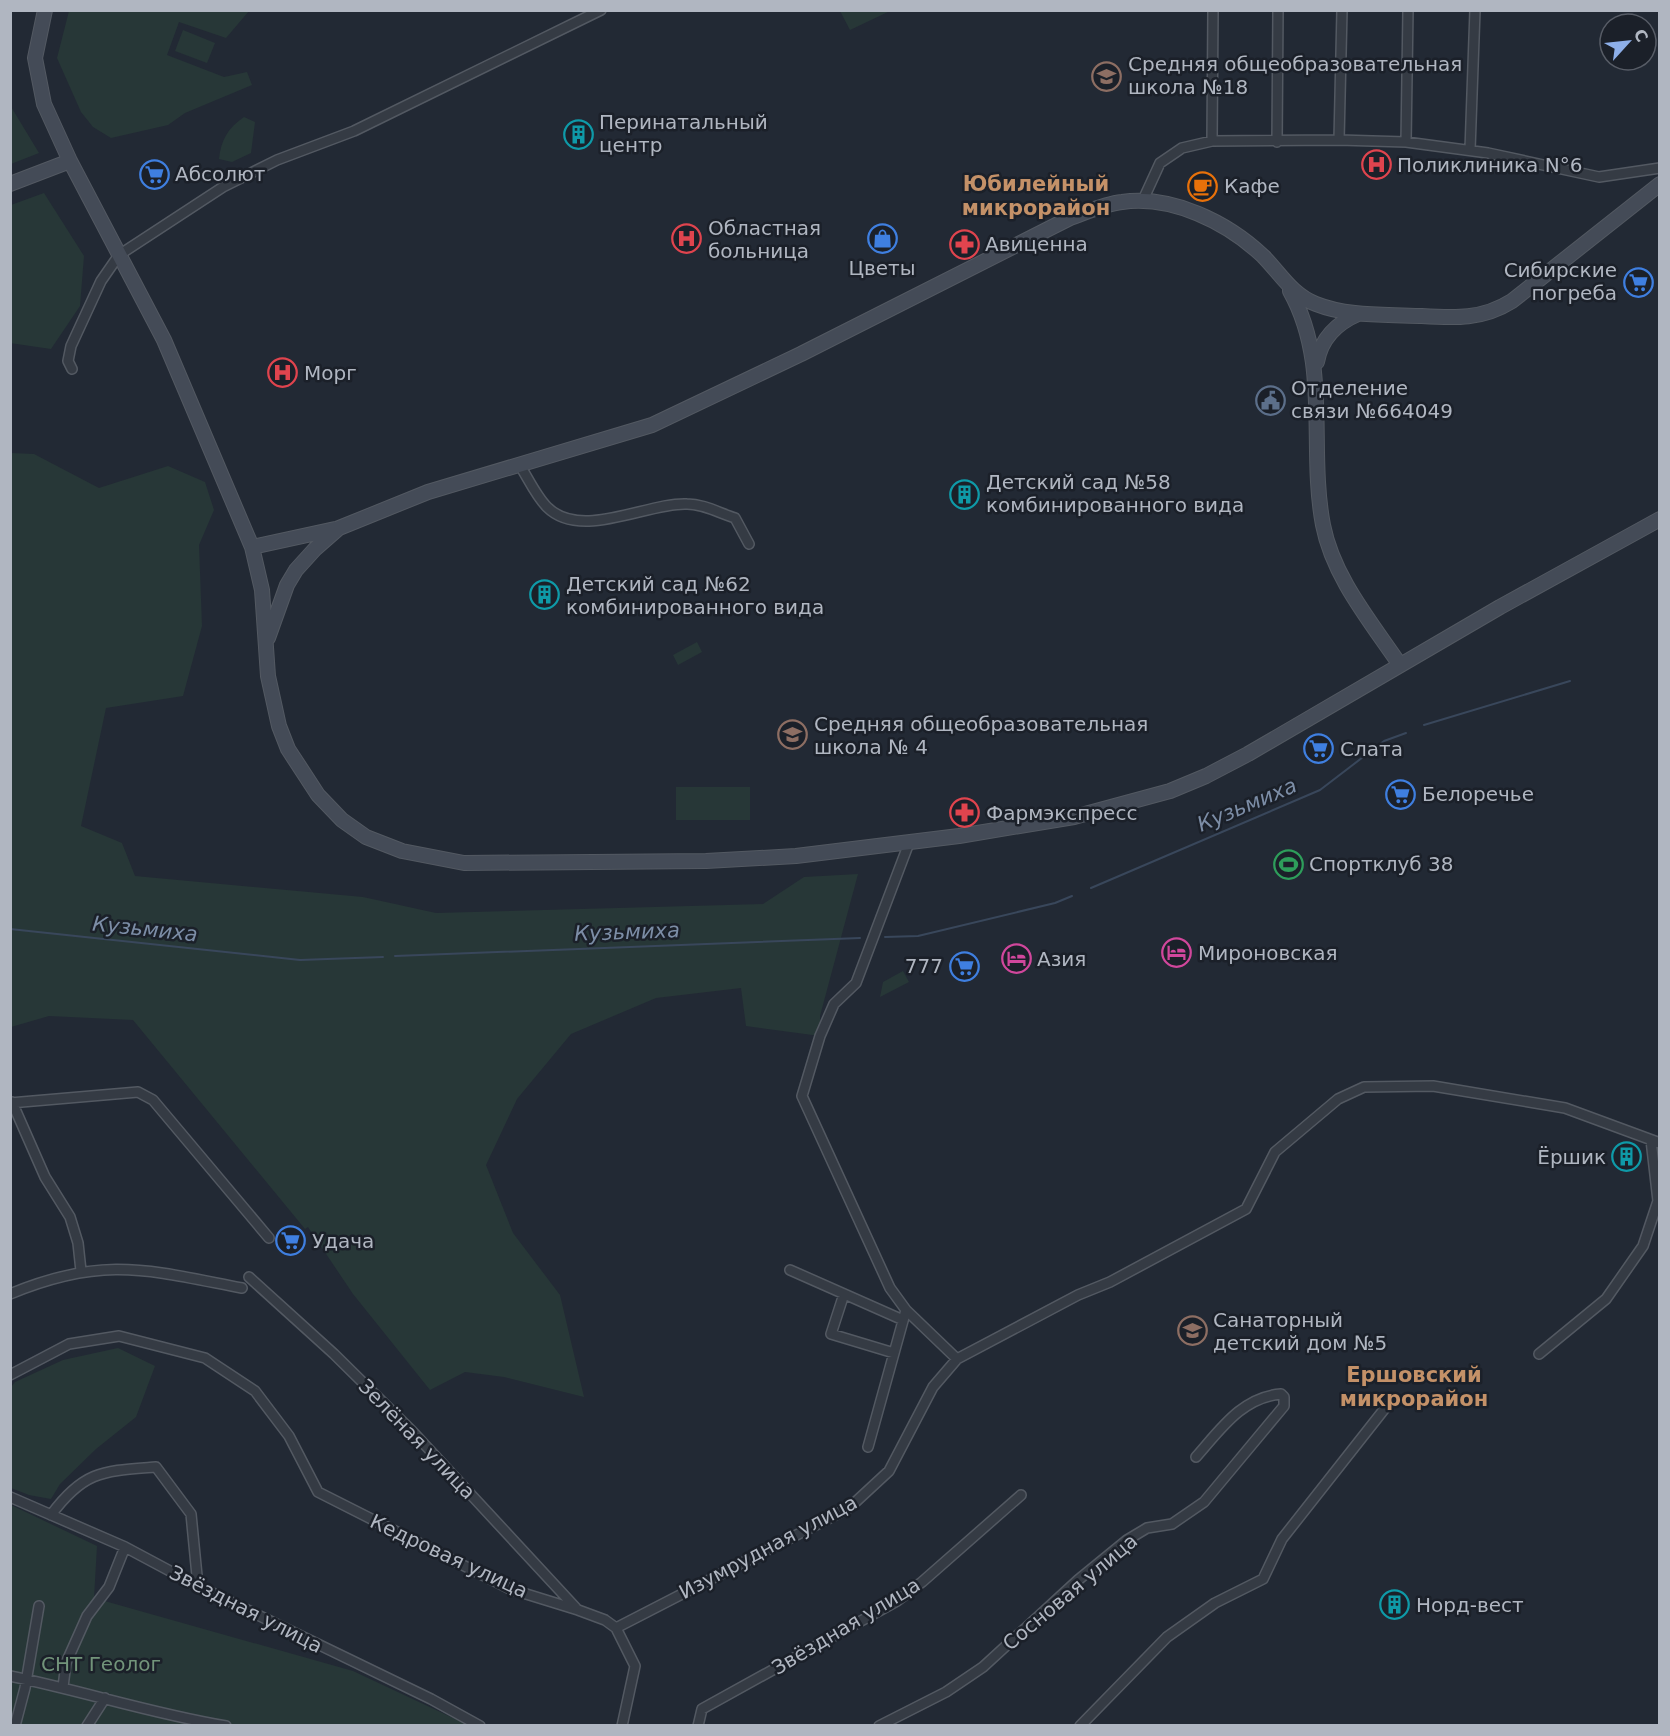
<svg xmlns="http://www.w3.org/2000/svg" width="1670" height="1736" font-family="'DejaVu Sans',sans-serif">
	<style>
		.green { fill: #273737 }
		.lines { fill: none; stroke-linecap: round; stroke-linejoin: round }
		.stream { stroke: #39475b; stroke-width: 2 }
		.street-casing { stroke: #535962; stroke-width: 12 }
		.secondary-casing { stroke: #535962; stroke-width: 16 }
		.street { stroke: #353b44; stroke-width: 9 }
		.secondary { stroke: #444b57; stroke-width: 14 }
		.labels { text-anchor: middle; stroke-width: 5; stroke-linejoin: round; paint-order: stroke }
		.poi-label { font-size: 20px; fill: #b0b6c1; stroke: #1b2029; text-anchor: start }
		.street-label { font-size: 20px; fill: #b0b6c1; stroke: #1b2029 }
		.park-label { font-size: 20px; fill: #72947a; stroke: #1b2029 }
		.neighbourhood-label { font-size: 21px; font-weight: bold; fill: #c49168; stroke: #1b2029 }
		.water-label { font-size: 21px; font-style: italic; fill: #7c8da6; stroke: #1b2029 }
	</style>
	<rect width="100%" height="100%" fill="#222934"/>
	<path class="green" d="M69,11h180l-23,27 -47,-16 -12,33 57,22 23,-5 5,13 -67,28 -17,12 -57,13 -18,-11 -12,-15 -24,-54z
		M840,11h50l-40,19z
		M183,30l32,13 -8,20 -32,-12z
		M10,105l29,48 -28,11h-1z
		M244,117l11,5 -4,31 -19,9 -13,-3c2,-19 9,-31 25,-42z
		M44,193l40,63 -4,50 -29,43 -41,-6 1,-138z
		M11,453l23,1 65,34 69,-22 37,16 9,28 -15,35 3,81 -19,70 -77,12 -25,118 41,17 13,33 228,21 73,16 327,-9 41,-27 54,-3 -38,142v20l-74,-10 -5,-38 -85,10 -85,36 -54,65 -31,66 27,68 47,62 24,102 -80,-20 -39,-5 -35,18 -77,-96 -45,-67 -3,2 -172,-209 -84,-4 -38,11z
		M697,642l5,10 -24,13 -5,-10z
		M676,787h74v33h-74z
		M903,971l6,11 -29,15 3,-15z
		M118,1348l37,18 -19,51 -40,32 -36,35 -9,15 -22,-4 -18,-7v-101l4,-5 48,-22z
		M11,1505l86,41 -3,52 259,73 115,54 -457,1z"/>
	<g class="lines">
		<path class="stream" d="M1424,725l146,-44
			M1091,888l229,-98 64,-49 22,-8
			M10,929l290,31 83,-3
			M885,937l33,-1 137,-33 17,-7
			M395,956l465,-18"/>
		<defs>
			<path id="street" d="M1339,140l3,-130
				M1212,141l1,-131
				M1277,142l1,-132
				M1406,142l2,-132
				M1470,150l5,-140
				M1143,200l17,-37 22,-15 30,-7 127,-1 67,2 82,11 111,24 61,-9
				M72,369l-4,-8 3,-15 30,-65 18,-26 104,-68 54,-27 77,-29 247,-121
				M519,464c9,14 17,32 28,43 34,34 101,-5 140,-3 17,0 32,9 48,14l14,26
				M909,843l-53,140 -22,21 -14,32 -18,60 88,192 16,22 51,49
				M12,1102l33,75 25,40 8,26 3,28
				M10,1103l128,-11 15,8 116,138
				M790,1270l113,50
				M249,1277l85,77 79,78 163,176
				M10,1294c94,-39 138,-24 232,-6
				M844,1294l-13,40 63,19
				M1539,1354l67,-55 37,-53 15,-45 -7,-61
				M10,1375l59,-31 50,-8 86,22 50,33 34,45 29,56 192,97 68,21 27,10 11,8 19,38 -13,60
				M868,1447l38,-137
				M10,1497l115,50 73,39 233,113 49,27
				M51,1515c33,-45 53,-44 105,-48l35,47 7,72
				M616,1628l233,-120 40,-37 44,-84 24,-28 121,-64 32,-13 136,-73 29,-57 63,-53 26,-12 69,-1 132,22 95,35
				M10,1676c73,15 143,38 216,50
				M63,1687l3,-24 21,-47 22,-29 16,-40
				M15,1726l10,-38 14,-82
				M87,1726l18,-28
				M698,1726l4,-17 195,-108 25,-19 99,-87
				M879,1726l67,-34 37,-25 95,-87 49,-40 20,-12 25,-4 32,-22 80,-96v-9l-3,-3c-39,3 -61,36 -85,63
				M1080,1726l87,-89 48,-34 48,-24 19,-40 104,-132"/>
			<path id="secondary" d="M45,10l-10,48 9,46 26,57 94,179 88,207 10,43 6,86 11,50 9,23 30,46 24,25 24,17 36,14 62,12 242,-2 90,-5 163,-20 115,-19 96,-26 36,-15 42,-22 252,-147 160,-88
				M10,184l60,-23
				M1290,291c41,73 18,155 33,234 10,52 48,97 77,140
				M1317,362c4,-23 20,-39 41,-48
				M252,547l83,-18
				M268,638l19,-53 9,-15 19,-21 24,-21 89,-36 224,-67 149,-71 269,-136c17,-6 34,-14 52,-16 50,-7 105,20 141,54 17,17 29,39 53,48 33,13 69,10 104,12 34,2 62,4 92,-15l148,-117"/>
		</defs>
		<use href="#street" class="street-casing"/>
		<use href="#secondary" class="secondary-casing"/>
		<use href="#street" class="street"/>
		<use href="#secondary" class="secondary"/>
	</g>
	<defs>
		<symbol id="school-ring" viewBox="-11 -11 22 22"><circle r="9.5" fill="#1b2029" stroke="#8d6e63" stroke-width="1.5"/><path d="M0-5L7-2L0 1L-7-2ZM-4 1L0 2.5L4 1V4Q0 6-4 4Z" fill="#8d6e63"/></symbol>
		<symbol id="building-ring" viewBox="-11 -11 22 22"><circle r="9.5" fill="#1b2029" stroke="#0f9aa8" stroke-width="1.5"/><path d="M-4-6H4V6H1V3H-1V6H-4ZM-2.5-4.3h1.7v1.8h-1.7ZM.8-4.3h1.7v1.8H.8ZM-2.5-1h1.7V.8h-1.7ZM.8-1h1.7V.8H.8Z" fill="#0f9aa8"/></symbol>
		<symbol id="hospital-ring" viewBox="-11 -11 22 22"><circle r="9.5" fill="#1b2029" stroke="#e0444e" stroke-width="1.5"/><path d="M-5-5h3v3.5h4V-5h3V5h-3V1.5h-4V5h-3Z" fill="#e0444e"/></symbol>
		<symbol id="supermarket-ring" viewBox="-11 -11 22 22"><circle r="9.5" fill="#1b2029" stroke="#3f7fe0" stroke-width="1.5"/><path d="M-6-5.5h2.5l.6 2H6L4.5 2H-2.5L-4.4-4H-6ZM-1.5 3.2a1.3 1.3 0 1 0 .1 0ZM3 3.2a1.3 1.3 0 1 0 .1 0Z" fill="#3f7fe0"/></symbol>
		<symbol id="cafe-ring" viewBox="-11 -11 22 22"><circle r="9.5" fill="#1b2029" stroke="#e8710a" stroke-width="1.5"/><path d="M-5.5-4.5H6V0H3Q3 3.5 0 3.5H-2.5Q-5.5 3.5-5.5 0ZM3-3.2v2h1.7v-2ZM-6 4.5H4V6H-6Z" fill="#e8710a"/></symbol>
		<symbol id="shop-ring" viewBox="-11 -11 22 22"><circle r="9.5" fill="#1b2029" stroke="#3f7fe0" stroke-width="1.5"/><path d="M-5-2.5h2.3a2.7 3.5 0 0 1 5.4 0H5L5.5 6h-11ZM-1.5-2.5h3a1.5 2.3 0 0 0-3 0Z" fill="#3f7fe0"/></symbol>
		<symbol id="pharmacy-ring" viewBox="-11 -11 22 22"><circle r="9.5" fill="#1b2029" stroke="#e0444e" stroke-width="1.5"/><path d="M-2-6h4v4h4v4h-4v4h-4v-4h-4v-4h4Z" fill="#e0444e"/></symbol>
		<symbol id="civic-ring" viewBox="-11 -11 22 22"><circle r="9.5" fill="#1b2029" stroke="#5c6f8a" stroke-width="1.5"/><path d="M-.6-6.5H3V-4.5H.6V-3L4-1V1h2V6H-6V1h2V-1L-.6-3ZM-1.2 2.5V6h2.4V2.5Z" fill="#5c6f8a"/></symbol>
		<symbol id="stadium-ring" viewBox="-11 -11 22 22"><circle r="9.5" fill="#1b2029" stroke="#2e9e5b" stroke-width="1.5"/><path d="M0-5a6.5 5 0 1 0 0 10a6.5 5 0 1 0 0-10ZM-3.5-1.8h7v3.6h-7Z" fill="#2e9e5b"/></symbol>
		<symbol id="hotel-ring" viewBox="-11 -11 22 22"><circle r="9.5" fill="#1b2029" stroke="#d1479c" stroke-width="1.5"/><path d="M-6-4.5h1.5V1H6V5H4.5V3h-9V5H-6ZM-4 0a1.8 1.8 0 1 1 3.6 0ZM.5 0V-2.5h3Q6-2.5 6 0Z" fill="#d1479c"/></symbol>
	</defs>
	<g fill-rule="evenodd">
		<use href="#school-ring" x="1090" y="60" width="33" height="33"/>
		<use href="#building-ring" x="562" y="118" width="33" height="33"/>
		<use href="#hospital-ring" x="1360" y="148" width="33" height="33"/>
		<use href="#supermarket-ring" x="138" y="158" width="33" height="33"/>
		<use href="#cafe-ring" x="1186" y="170" width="33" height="33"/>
		<use href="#shop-ring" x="866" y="222" width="33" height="33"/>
		<use href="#hospital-ring" x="670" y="222" width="33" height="33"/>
		<use href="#pharmacy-ring" x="948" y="228" width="33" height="33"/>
		<use href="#supermarket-ring" x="1622" y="266" width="33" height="33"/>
		<use href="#hospital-ring" x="266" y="356" width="33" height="33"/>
		<use href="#civic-ring" x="1254" y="384" width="33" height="33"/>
		<use href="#building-ring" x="948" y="478" width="33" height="33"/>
		<use href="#building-ring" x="528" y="578" width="33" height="33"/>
		<use href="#school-ring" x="776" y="718" width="33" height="33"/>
		<use href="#supermarket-ring" x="1302" y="732" width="33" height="33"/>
		<use href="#supermarket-ring" x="1384" y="778" width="33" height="33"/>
		<use href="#pharmacy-ring" x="948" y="796" width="33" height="33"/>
		<use href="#stadium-ring" x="1272" y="848" width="33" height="33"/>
		<use href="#hotel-ring" x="1160" y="936" width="33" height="33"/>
		<use href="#hotel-ring" x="1000" y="942" width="33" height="33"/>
		<use href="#supermarket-ring" x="948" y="950" width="33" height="33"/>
		<use href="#building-ring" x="1610" y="1140" width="33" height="33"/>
		<use href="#supermarket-ring" x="274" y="1224" width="33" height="33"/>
		<use href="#school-ring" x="1176" y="1314" width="33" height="33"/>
		<use href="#building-ring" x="1378" y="1588" width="33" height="33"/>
	</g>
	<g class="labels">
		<g class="poi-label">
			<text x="1128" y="71">Средняя общеобразовательная<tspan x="1128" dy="23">школа №18</tspan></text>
			<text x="599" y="129">Перинатальный<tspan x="599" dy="23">центр</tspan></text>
			<text x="1397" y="172">Поликлиника N°6</text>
			<text x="175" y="181">Абсолют</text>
			<text x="1224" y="193">Кафе</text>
			<text x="708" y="235">Областная<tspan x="708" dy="23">больница</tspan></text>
			<text x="985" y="251">Авиценна</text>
			<text x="882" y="275" text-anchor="middle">Цветы</text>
			<text x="1617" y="277" text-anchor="end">Сибирские<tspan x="1617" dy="23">погреба</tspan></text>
			<text x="304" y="380">Морг</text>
			<text x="1291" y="395">Отделение<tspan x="1291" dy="23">связи №664049</tspan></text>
			<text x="986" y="489">Детский сад №58<tspan x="986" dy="23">комбинированного вида</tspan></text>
			<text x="566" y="591">Детский сад №62<tspan x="566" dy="23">комбинированного вида</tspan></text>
			<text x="814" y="731">Средняя общеобразовательная<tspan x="814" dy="23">школа № 4</tspan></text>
			<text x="1340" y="756">Слата</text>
			<text x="1422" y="801">Белоречье</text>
			<text x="986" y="820">Фармэкспресс</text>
			<text x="1309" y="871">Спортклуб 38</text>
			<text x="1198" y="960">Мироновская</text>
			<text x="1037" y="966">Азия</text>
			<text x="943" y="973" text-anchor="end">777</text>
			<text x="1606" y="1164" text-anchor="end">Ёршик</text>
			<text x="312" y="1248">Удача</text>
			<text x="1213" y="1327">Санаторный<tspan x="1213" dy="23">детский дом №5</tspan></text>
			<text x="1416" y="1612">Норд-вест</text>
		</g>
		<g class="street-label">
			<text transform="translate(417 1439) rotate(46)" y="7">Зелёная улица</text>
			<text transform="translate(768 1547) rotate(-28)" y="7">Изумрудная улица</text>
			<text transform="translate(449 1556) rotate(25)" y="7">Кедровая улица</text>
			<text transform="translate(1070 1592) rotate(-40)" y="7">Сосновая улица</text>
			<text transform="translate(246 1609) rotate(27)" y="7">Звёздная улица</text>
			<text transform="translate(846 1626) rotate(-31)" y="7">Звёздная улица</text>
		</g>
		<g class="park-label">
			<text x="101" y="1671">СНТ Геолог</text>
		</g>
		<g class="neighbourhood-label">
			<text x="1036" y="191">Юбилейный<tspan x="1036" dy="24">микрорайон</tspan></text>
			<text x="1414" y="1382">Ершовский<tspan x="1414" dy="24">микрорайон</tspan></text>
		</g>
		<g class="water-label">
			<text transform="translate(1247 805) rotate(-23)" y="7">Кузьмиха</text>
			<text transform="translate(145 929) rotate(6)" y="7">Кузьмиха</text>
			<text transform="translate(627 932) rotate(-2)" y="7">Кузьмиха</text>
		</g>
	</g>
	<rect width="1670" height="1736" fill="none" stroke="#b0b6c1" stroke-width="24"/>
	<g transform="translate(1628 42) rotate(63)"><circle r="28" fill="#1b2029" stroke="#575c66" stroke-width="1.5"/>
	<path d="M0-4.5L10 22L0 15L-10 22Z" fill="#8dafe9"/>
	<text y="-9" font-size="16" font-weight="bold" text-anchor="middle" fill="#b0b6c1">С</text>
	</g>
</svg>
